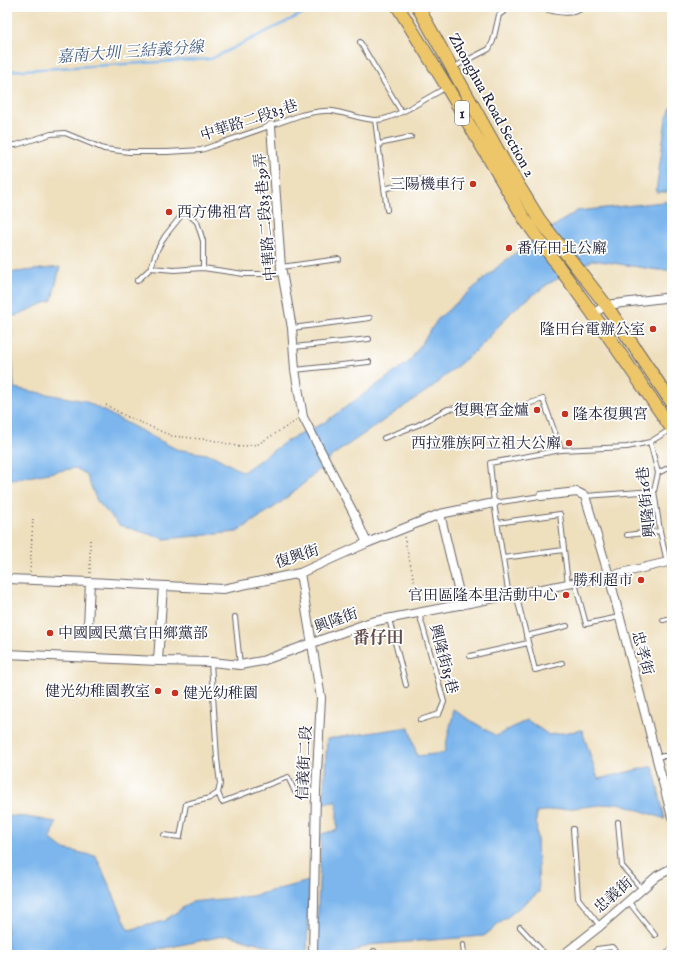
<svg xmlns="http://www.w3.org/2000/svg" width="679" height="962" font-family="'IM FELL English','Noto Serif TC',serif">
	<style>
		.water { fill: #7bb6ed; stroke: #4e6c94 }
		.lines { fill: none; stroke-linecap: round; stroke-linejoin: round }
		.stream { stroke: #7bb6ed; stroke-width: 2.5 }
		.lane-casing { stroke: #696468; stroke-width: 6 }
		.street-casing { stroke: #696468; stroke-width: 10 }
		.primary-casing { stroke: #696468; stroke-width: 14 }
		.path { stroke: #696468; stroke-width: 1.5; stroke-dasharray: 1 3; stroke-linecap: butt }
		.lane { stroke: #fff; stroke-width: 4 }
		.street { stroke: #fff; stroke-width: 8 }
		.primary { stroke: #ecc669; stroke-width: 12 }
		.poi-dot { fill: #c8321e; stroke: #fff; stroke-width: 1.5 }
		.labels { text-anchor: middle; stroke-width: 3.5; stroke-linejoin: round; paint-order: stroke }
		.shield { fill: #fff; stroke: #646476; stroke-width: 1 }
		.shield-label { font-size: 14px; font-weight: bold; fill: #22223b }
		.street-label { font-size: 15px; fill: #22223b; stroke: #fff }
		.poi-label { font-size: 15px; fill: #22223b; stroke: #fff; text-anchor: end }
		.water-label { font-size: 16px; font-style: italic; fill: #465d82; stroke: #fff }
		.quarter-label { font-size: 17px; font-weight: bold; fill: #634c4a; stroke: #fff }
	</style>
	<rect width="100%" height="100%" fill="#fff"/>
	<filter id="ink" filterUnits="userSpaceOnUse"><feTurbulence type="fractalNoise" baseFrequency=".025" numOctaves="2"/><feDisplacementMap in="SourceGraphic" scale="8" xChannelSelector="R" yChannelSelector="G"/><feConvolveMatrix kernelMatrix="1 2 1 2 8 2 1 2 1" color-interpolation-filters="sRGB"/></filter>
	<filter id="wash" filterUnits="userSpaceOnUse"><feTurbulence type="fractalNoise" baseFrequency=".012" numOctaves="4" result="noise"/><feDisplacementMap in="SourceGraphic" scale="16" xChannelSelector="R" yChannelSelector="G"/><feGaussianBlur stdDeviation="0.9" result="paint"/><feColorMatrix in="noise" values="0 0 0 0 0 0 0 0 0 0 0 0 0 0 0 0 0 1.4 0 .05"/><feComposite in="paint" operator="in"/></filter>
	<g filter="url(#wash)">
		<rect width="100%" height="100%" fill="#eedfbd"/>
		<path class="water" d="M672,106v86h-16l10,-73z
			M672,201v69h-14l-65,-10 -45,24 -35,26 -32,36 -50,42 -98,67 -18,19 -36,30 -42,28 -72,7 -46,-14 -22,-24 -11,-27 -11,-6 -68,13v-208l53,-6 -8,33 -42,18 4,70 71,13 91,48 36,6 31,17 45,-32 34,-16 87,-62 29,-43 63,-55 26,-20 50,-33z
			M454,710l42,26 31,-16 22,15 33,-5 16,49 55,-13 12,53 -46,-16 -83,9 3,80 -55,44 -116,9 -22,10h-30l5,-121 16,-4v-28l-14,1 4,-64 82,-12 8,29 27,-3z
			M7,816l20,1 29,5 -5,17 12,10 33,7 33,74 35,-9 27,-19 61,-6 57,-15 -2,74h-6l-73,-20 -77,16 -1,4h-143z"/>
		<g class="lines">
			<path class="stream" d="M7,71l204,-12 105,-52"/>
		</g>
	</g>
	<g filter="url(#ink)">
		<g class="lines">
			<defs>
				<path id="lane" d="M538,7c12,4 35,11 45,0
					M360,42l41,69
					M452,68l37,-19 4,-8 6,-26 11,-8
					M375,120l12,90
					M379,144l32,-7
					M7,145h9l35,-11 14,-1 39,16 25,3h38l34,-2 100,-35c10,-2 20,-5 31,-4 14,2 28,8 43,9 17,1 54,-23 70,-32
					M384,189l39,-10
					M281,267l58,-8
					M151,268l23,2 29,-2 41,6h31l7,-2
					M137,281l14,-13 6,-18 8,-14 20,-25 12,11 6,19v27
					M292,328l78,-10
					M294,347l75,-8
					M295,370l74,-8
					M384,438l34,-13 30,-16 24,-2 15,8 25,-6 31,-10 18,51
					M658,473l14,-7
					M585,496l69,-5
					M494,503l47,-7
					M497,523l63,-9 8,70
					M627,535l33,-4
					M503,558l61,-8
					M667,562l-7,-31 -6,-40 4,-18 -8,-31 21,-13
					M575,583l11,41 33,-7
					M516,594l19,76 27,-7
					M509,596l-15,-93 -4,-40 71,-13 66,-3 23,-5
					M419,613l25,89 -5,12 -19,6
					M235,617l5,48
					M389,619l17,66
					M663,620l9,-2
					M526,636l41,-10
					M470,656l58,-13
					M656,756h16
					M218,793l4,9 66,-25 7,15 21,-1
					M618,822l4,44 20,23
					M573,829l5,69 22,28
					M164,835l16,2 6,-33 24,-6 8,-5 2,-9 -3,-25 -6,-97
					M628,901l27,34
					M520,927l26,28
					M463,945l1,10
					M374,951v4
					M589,955l4,-1 4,-5 15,-2 7,8
					M665,955l7,-7"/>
				<path id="street" d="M271,126l10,142 1,4 10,56 3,42 8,47 50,95 14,31
					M593,314l13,-9 66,-8
					M541,496l36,-4 8,4 24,80 63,241
					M440,514l22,91
					M300,573l21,125 -5,93 -3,164
					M7,579l83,3 133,7 77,-16 67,-30 73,-29 54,-11
					M88,626l2,-44
					M7,654l151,7 53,1 29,3 22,-4 109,-39 238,-46 63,-15
					M158,661l5,-75
					M563,955l37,-29 57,-50 15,-8"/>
				<path id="primary" d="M398,7l49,80 78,133 68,94 79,115
					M418,7l88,158 33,54 67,86 66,98"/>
			</defs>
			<use href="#lane" class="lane-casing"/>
			<use href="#street" class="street-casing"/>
			<use href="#primary" class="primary-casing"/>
			<path class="path" d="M106,405l22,12 44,19 40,4 28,7 18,-3 38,-23
				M404,537l11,47
				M90,540v34
				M30,572l3,-54"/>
			<use href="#lane" class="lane"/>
			<use href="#street" class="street"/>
			<use href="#primary" class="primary"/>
		</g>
	</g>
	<g class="poi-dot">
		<circle cx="473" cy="184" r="4"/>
		<circle cx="169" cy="212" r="4"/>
		<circle cx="509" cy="248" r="4"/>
		<circle cx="653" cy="329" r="4"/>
		<circle cx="537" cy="410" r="4"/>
		<circle cx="565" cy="414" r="4"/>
		<circle cx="569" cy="443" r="4"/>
		<circle cx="641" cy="580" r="4"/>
		<circle cx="566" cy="595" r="4"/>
		<circle cx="50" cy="633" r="4"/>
		<circle cx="158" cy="691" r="4"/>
		<circle cx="175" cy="693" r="4"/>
	</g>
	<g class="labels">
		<rect class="shield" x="455" y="101" width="14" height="24" rx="3"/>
		<g class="shield-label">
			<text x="462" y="118">1</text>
		</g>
		<g class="street-label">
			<text transform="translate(492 105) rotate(61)" y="5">Zhonghua Road Section 2</text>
			<text transform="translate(249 120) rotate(-18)" y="5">中華路二段83巷</text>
			<text transform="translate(265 217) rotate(-95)" y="5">中華路二段83巷39弄</text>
			<text transform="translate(646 502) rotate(-96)" y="5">興隆街16巷</text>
			<text transform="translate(297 556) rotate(-18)" y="5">復興街</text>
			<text transform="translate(336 620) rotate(-20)" y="5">興隆街</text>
			<text transform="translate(643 653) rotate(75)" y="5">忠孝街</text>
			<text transform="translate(444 659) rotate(75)" y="5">興隆街85巷</text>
			<text transform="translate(304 763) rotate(-87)" y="5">信義街二段</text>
			<text transform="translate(613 895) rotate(-41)" y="5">忠義街</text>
		</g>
		<g class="poi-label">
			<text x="465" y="189">三陽機車行</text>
			<text x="177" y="217" text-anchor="start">西方佛祖宮</text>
			<text x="517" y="253" text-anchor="start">番仔田北公廨</text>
			<text x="645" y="334">隆田台電辦公室</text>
			<text x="529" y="415">復興宮金爐</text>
			<text x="573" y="419" text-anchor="start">隆本復興宮</text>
			<text x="561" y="448">西拉雅族阿立祖大公廨</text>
			<text x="633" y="585">勝利超市</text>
			<text x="558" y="600">官田區隆本里活動中心</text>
			<text x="58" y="638" text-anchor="start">中國國民黨官田鄉黨部</text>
			<text x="150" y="696">健光幼稚園教室</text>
			<text x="183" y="698" text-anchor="start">健光幼稚園</text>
		</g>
		<g class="water-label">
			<text transform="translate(130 51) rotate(-4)" y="6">嘉南大圳 三結義分線</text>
		</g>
		<g class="quarter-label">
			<text x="378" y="643">番仔田</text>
		</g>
	</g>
	<rect width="679" height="962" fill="none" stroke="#fff" stroke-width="24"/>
</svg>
